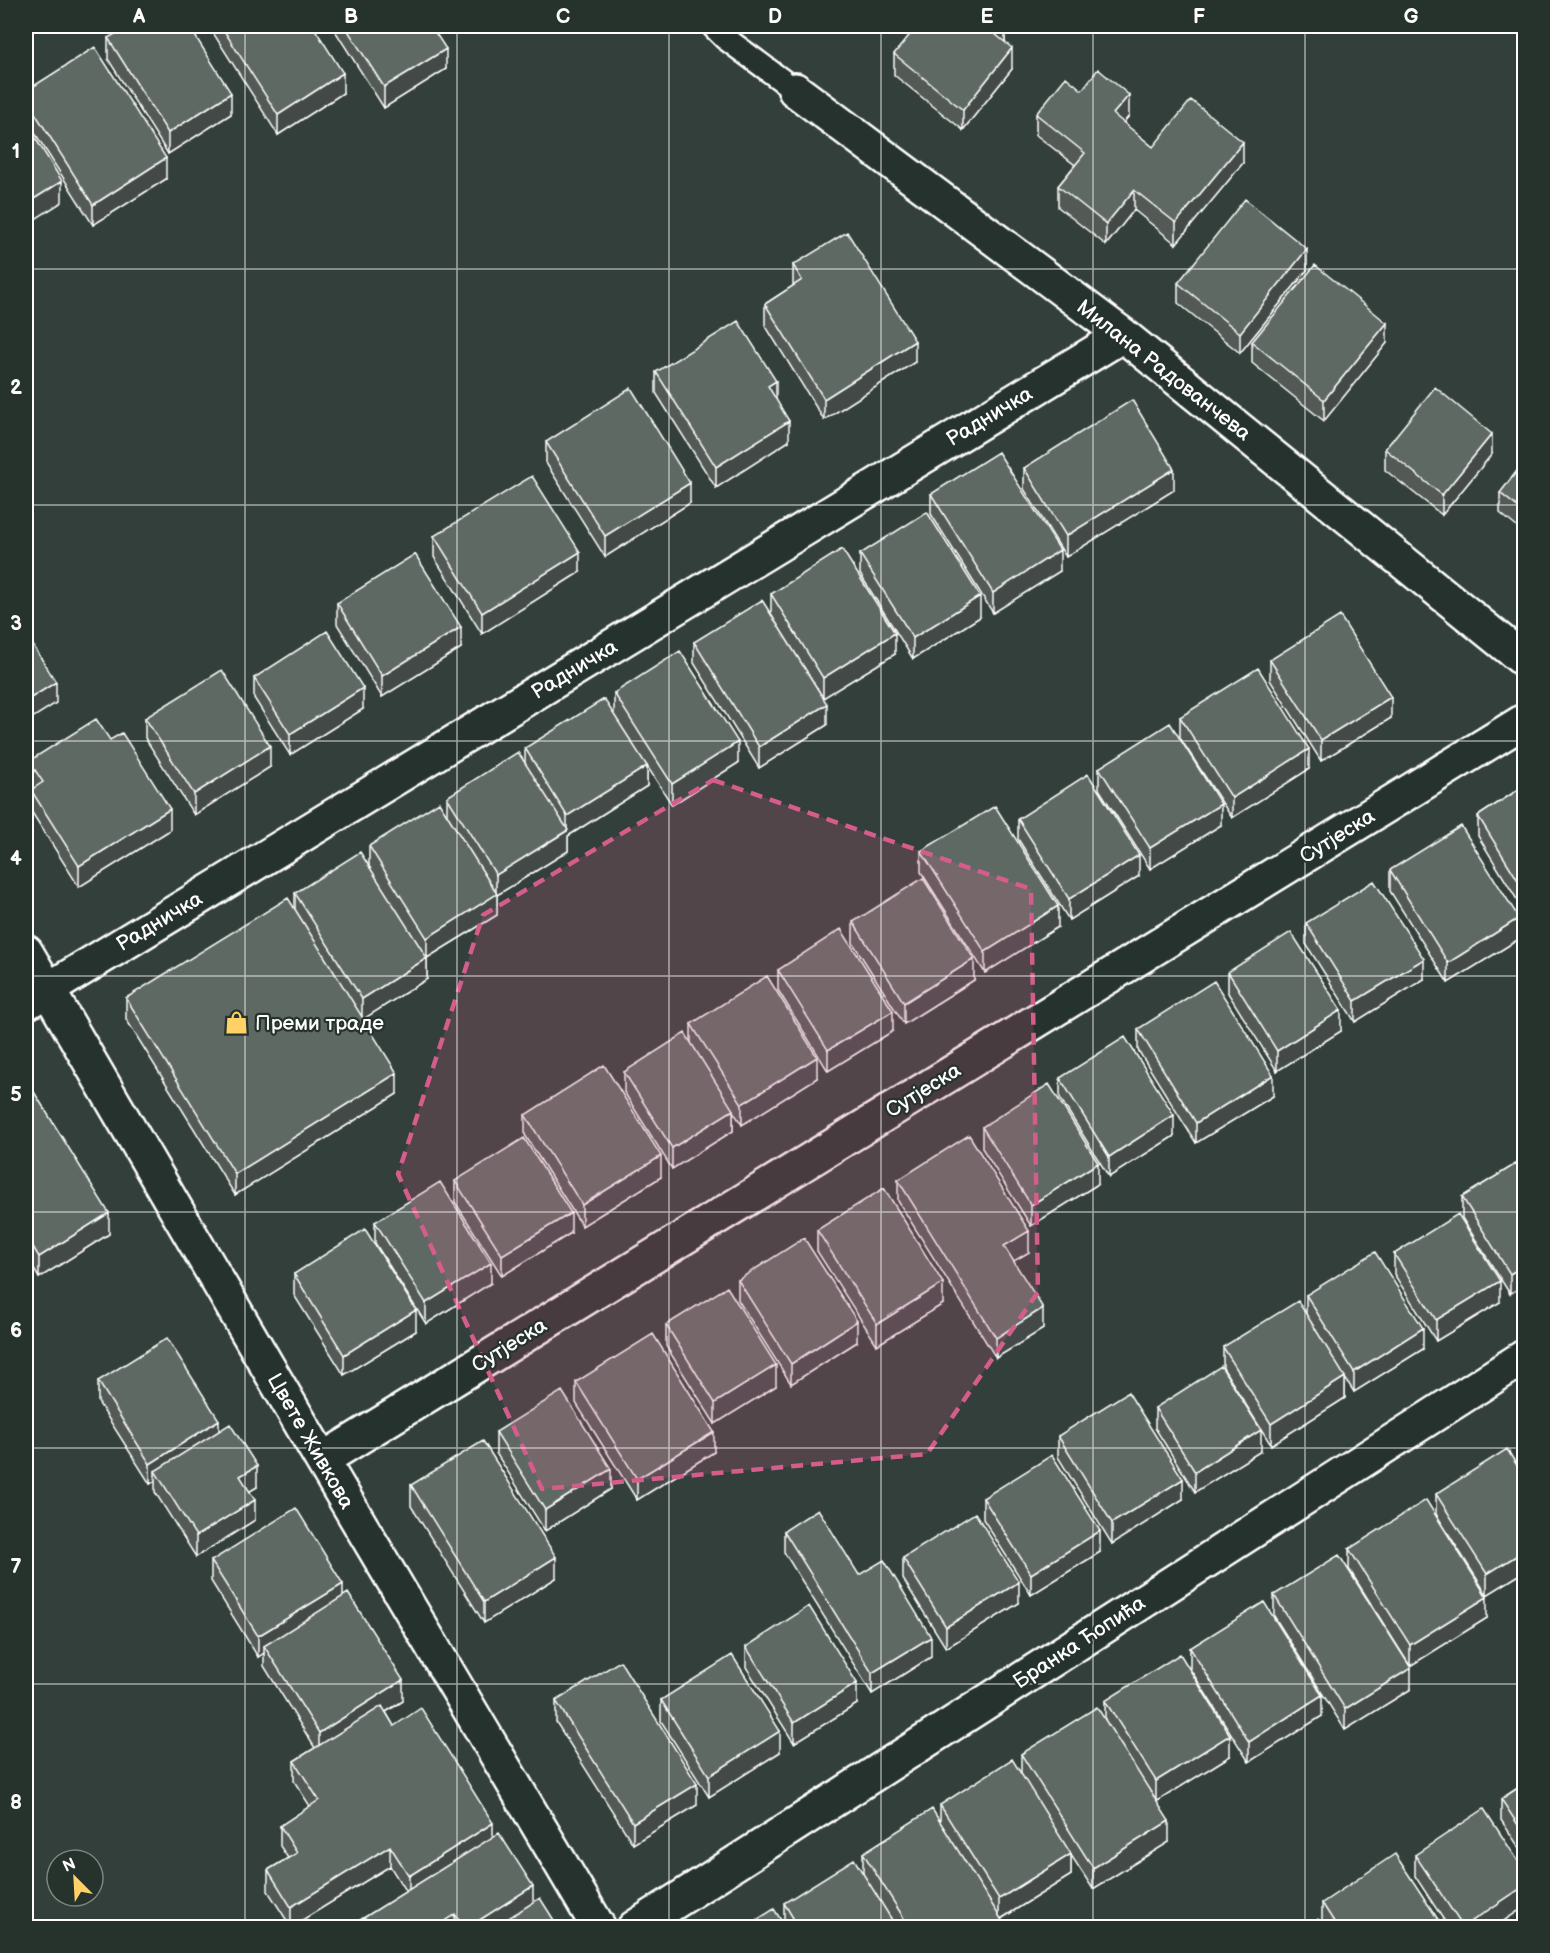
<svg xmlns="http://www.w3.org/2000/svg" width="1550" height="1953" font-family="'Balsamiq Sans',sans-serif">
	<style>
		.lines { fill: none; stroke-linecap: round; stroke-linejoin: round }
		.lane-casing { stroke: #fff; stroke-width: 27 }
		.street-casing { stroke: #fff; stroke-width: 38 }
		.lane { stroke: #26332d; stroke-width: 22 }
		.street { stroke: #26332d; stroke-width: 33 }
		.wall { fill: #525a56; stroke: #fff; stroke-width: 1.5 }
		.shaded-wall { fill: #424a46; stroke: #fff; stroke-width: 1.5 }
		.building { fill: #5f6964; stroke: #fff; stroke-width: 1.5 }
		.marked { fill: #d45d8c; fill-opacity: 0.2; stroke: #d45d8c; stroke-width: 4.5; stroke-dasharray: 12 8; stroke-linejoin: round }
		.grid { fill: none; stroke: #fff; stroke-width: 1.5; stroke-opacity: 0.55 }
		.labels { text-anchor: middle; stroke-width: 4.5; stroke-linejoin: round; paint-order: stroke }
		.street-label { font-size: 21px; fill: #fff; stroke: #26332d }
		.poi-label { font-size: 21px; fill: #fff; stroke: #26332d; text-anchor: start }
		.neatline { fill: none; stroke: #fff; stroke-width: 2 }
		.grid-label { font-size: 20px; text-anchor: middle; font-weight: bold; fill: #fff }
	</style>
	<rect width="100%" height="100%" fill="#333f3a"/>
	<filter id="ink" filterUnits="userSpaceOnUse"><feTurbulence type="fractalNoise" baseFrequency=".0167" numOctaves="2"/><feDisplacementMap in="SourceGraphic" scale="12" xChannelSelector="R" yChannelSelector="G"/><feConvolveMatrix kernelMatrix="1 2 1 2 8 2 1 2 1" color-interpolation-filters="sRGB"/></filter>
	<g filter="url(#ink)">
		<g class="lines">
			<defs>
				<path id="lane" d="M713,26l12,12 70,52"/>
				<path id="street" d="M795,90l328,245 401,325
					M26,952l296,508 277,468
					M26,1003l1097,-668
					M322,1460l1202,-739
					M634,1928l890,-571"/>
			</defs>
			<use href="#lane" class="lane-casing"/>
			<use href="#street" class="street-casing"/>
			<use href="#lane" class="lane"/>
			<use href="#street" class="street"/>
		</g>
		<path class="wall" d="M210,26h103l30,67 -65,42 -68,-107z
			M332,26h99l15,43 -62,39z
			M1005,26v16l7,27 -49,61 -69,-55v-21z
			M108,38l123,76 -63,40 -60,-95z
			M1082,90l47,26 -6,7 30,24 90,16 -67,81 -42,-34 -28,35 -48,-38v-21l17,-21 -39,-30v-21z
			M26,91l140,88 -73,46 -67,-106z
			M793,265l122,97 -91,58 -59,-95v-21l28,-18z
			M1307,270l-67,83 -62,-50v-20z
			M1252,342l135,1 -63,78 -72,-58z
			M656,372l120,27 13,42 -73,47 -60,-95z
			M546,442l144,61 -85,54 -59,-94z
			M1385,449l107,5 -50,61 -57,-45z
			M1524,462v71l-24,-20v-20z
			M1024,468l150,22 -108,67 -42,-68z
			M931,494l129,77 -67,42 -62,-99z
			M434,536l146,36 -98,62 -48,-77z
			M860,554l120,63 -67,42 -53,-85z
			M771,594l124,60 -72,44 -52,-83z
			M337,603l124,45 -79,49 -45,-73z
			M694,642l133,83 -68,43 -65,-105z
			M1270,660l121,58 -70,43 -51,-81z
			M254,678l109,31 -73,46 -36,-57z
			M614,693l124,70 -66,42 -25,-39v20l-79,50v15l-71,44v20l-70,43v21l-64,40 34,75 -162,101 -109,-176v-21l169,-88v-17l74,-26v-21l78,-32v-17l78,-34v-15l89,-35z
			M1180,717l129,52 -77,49 -52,-80z
			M145,718l125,49 -76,48 -49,-77z
			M110,740l60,90 -91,57 -48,-76v-21l2,-2 -4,-6v-21z
			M1099,768l122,57 -71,44 -51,-80z
			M1524,786v125l-46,-75v-20z
			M1018,819l121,57 -70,44 -51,-81z
			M921,851l137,76 -73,46 -64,-101z
			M1390,870l129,69 -71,44 -58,-92z
			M853,922l121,58 -70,44 -51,-81z
			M1306,923l118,56 -69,43 -49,-78z
			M778,970l115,61 -65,40 -50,-81z
			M1228,972l113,59 -64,40 -49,-78z
			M691,1024l126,54 -75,47 -9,-14v20l-61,38 -48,-77v-20l67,-28z
			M1138,1029l135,67 -77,47 -58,-93z
			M1060,1078l114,58 -65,41 -49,-79z
			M26,1079l83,155 -70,44 -13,-22z
			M525,1115l136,62 -79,49 -57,-91z
			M982,1127l116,57 -67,42 -49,-78z
			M1524,1159l-14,135 -48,-76v-21z
			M898,1180l131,72 -16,9 30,68 -47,29 -98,-157z
			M455,1181l116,52 -69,43 -47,-74z
			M375,1222l116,61 -65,41 -51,-81z
			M817,1230l126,74 -66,41 -60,-94z
			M1394,1254l106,48 -64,39 -42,-67z
			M294,1274l122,57 -72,44 -50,-80z
			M738,1280l119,62 -66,42 -53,-84z
			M1306,1295l117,54 -69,43 -9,-14v20l-74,47 -48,-77v-21l83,-32z
			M666,1325l110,61 -61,38 -49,-78z
			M98,1381l121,50 38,56 -7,4 5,29 -59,37 -41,-65v-11l-5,3 -52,-82z
			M576,1382l138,70 -77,48 -61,-97z
			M1155,1408l106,43 -66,41 -40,-64z
			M496,1432l115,57 -66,42 -49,-78z
			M1058,1436l125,63 -71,45 -54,-87z
			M1524,1448v124l-37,23 -51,-81v-20l83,-26v-16z
			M411,1485l145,93 -72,45 -73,-117z
			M983,1498l117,54 -69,43 -48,-76z
			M784,1531l147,126 -59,37 -88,-142z
			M1349,1549l138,69 -77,48 -61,-97z
			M903,1558l116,45 -73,45 -43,-69z
			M211,1561l132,35 60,105 -17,11 8,14 99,111 40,65 26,26h-210v-1l57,-35 -16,-26 -99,61 -23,-36v-21l20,-12 -8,-12v-20l30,-20 -16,-25v-20l21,-13 -51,-82v-13l-6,4 -47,-76z
			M1274,1595l137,94 -66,41 -71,-114z
			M746,1647l111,57 -63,39 -48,-76z
			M1190,1648l132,68 -73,46 -59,-93z
			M661,1700l119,52 -71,45 -48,-76z
			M556,1701l141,104 -64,39 -77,-122z
			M1105,1701l125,55 -74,46 13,40 -76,47 -22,-34v20l-70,44 2,9h-217l-2,-4v-21l79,-30v-20l77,-31v-17l81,-31v-20l84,-34z
			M1524,1784v71l-23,-35v-21z
			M1415,1855l109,15v37l-31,21h-44l-34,-52z
			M1322,1903l121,25h-119l-2,-4z"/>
		<path class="shaded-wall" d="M1002,26h3v17l-10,-9z
			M1012,48v21l-49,61v-20z
			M446,49v20l-62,39v-21z
			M343,73v20l-65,42v-20z
			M231,93v21l-63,40v-21z
			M1129,95v21l-16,19v-21z
			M1243,142v21l-67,81v-21z
			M166,158v21l-73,46v-20z
			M62,181v21l-36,23v-21z
			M1134,190v20l-28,35v-21z
			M1307,249v21l-67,83v-20z
			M1387,323v20l-63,78v-21z
			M915,341v21l-91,58v-21z
			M776,381v21l-8,-16z
			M789,421v20l-73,47v-21z
			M1492,434v20l-50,61v-20z
			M1174,469v21l-108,67v-21z
			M690,483v20l-85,54v-21z
			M1060,550v21l-67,42v-20z
			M580,552v20l-98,62v-21z
			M980,596v21l-67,42v-21z
			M461,627v21l-79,49v-21z
			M895,633v21l-72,44v-20z
			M56,682v21l-30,19v-21z
			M363,688v21l-73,46v-21z
			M1391,697v21l-70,43v-21z
			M827,704v21l-68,43v-21z
			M738,742v21l-66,42v-21z
			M270,746v21l-76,48v-21z
			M1309,749v20l-77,49v-20z
			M647,766v20l-79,50v15l-71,44v20l-70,43v21l-65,41v-21l65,-41v-20l69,-44v-19l71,-44v-15z
			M1221,804v21l-71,44v-21z
			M170,809v21l-91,57v-21z
			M1139,855v21l-70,44v-21z
			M1058,906v21l-73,46v-21z
			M1519,918v21l-71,44v-20z
			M974,959v21l-70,44v-21z
			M1424,959v20l-69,43v-21z
			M1341,1010v21l-64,40v-20z
			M893,1011v20l-65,40v-21z
			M817,1057v21l-75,47v-21z
			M397,1073v21l-162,101v-21z
			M1273,1075v21l-77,47v-20z
			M733,1110v21l-61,38v-21z
			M1174,1115v21l-65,41v-20z
			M661,1156v21l-79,49v-21z
			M1098,1163v21l-67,42v-21z
			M109,1213v21l-70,44v-21z
			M571,1213v20l-69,43v-21z
			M1029,1231v21l-25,15v-21z
			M491,1263v20l-65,41v-21z
			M1524,1265v20l-14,9v-20z
			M1500,1281v21l-64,39v-21z
			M943,1283v21l-66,41v-21z
			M1043,1308v21l-47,29v-20z
			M416,1310v21l-72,44v-20z
			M857,1321v21l-66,42v-20z
			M1423,1328v21l-69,43v-20z
			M776,1365v21l-61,38v-21z
			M1345,1377v21l-74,47v-21z
			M219,1420v21l-64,30v10l-5,3v-20z
			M1261,1430v21l-66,41v-20z
			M714,1432v20l-77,48v-21z
			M257,1466v21l-17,10v-21z
			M611,1469v20l-66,42v-21z
			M1183,1479v20l-71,45v-21z
			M255,1500v20l-59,37v-21z
			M1100,1531v21l-69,43v-21z
			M1524,1551v21l-37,23v-21z
			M556,1557v21l-72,45v-21z
			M1019,1582v21l-73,45v-21z
			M343,1584v21l-79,41v7l-6,4v-21z
			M1487,1597v21l-77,48v-21z
			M931,1637v20l-59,37v-21z
			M1411,1668v21l-66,41v-21z
			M403,1680v21l-84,53v-21z
			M857,1683v21l-63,39v-20z
			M1322,1695v21l-73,46v-20z
			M780,1731v21l-71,45v-21z
			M1230,1735v21l-74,46v-21z
			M697,1784v21l-64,39v-21z
			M1169,1821v21l-76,47v-21z
			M493,1823v21l-84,53v-21z
			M390,1846v20l-99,61v-20z
			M1071,1854v21l-72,45v-21z
			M533,1886v21l-33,21h-33z
			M1524,1886v21l-31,21h-30v-1z
			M455,1914v14h-21z
			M1003,1922v6h-9z"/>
		<path class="building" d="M129,26h60l42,67 -63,40 -60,-95z
			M221,26h92l30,47 -65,42z
			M345,26h86l15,23 -62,38z
			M917,26h85l-7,8 17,14 -49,62 -69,-56z
			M95,47l71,111 -73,47 -67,-106v-8z
			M1098,69l31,26 -16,19 40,33 38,-47 52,42 -67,81 -42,-33 -28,34 -48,-38 27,-33 -49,-39 30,-37 16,13z
			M26,123l36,58 -36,23z
			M1245,199l62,50 -67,84 -62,-50z
			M847,232l68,109 -91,58 -59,-95 37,-24 -9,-15z
			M1315,265l72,58 -63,77 -72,-58z
			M738,321l38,60 -8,5 21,35 -73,46 -60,-95z
			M1435,387l57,47 -50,61 -57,-46z
			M631,388l59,95 -85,53 -59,-94z
			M1132,400l42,69 -108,67 -42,-68z
			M998,452l62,98 -67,43 -62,-99z
			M1524,462v50l-24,-19z
			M532,476l48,76 -98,61 -48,-77z
			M927,512l53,84 -67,42 -53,-84z
			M842,549l53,84 -72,45 -52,-84z
			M415,554l46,73 -79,49 -45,-73z
			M762,600l65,104 -68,43 -65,-105z
			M1340,616l51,81 -70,43 -51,-80z
			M327,631l36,57 -73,46 -36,-56z
			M26,634l30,48 -30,19z
			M680,651l58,91 -66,42 -58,-91z
			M1258,668l51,81 -77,49 -52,-81z
			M222,670l48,76 -76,48 -49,-76z
			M604,699l43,67 -80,50 -42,-68z
			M96,719l14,21 12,-7 48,76 -91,57 -48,-76 12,-8 -14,-21z
			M1170,723l51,81 -71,44 -51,-80z
			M518,752l50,78 -72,45 -49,-78z
			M1088,774l51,81 -70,44 -51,-80z
			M1524,786v104l-46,-74z
			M439,802l58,92 -70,44 -58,-92z
			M995,806l63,100 -73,46 -64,-101z
			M1461,826l58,92 -71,45 -58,-93z
			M360,852l67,106 -65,41 -67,-106z
			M923,878l51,81 -70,44 -51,-81z
			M1374,881l50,78 -69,42 -49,-78z
			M288,898l109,175 -162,101 -109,-176z
			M841,929l52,82 -65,39 -50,-80z
			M1291,932l50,78 -64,41 -49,-79z
			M767,976l50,81 -75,47 -51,-80z
			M1214,981l59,94 -77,48 -58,-94z
			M685,1033l48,77 -61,38 -48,-76z
			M1125,1037l49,78 -65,42 -49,-79z
			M604,1065l57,91 -79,49 -57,-90z
			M26,1079l83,134 -70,44 -13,-22z
			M1049,1084l49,79 -67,42 -49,-78z
			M969,1135l60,96 -25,15 39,62 -47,30 -98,-158z
			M524,1138l47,75 -69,42 -47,-74z
			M1524,1159v106l-14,9 -48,-77z
			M440,1182l51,81 -65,40 -51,-81z
			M884,1188l59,95 -66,41 -60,-94z
			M1458,1214l42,67 -64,39 -42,-66z
			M365,1229l51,81 -72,45 -50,-81z
			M804,1238l53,83 -66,43 -53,-84z
			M1375,1252l48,76 -69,44 -48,-77z
			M727,1287l49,78 -61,38 -49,-78z
			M1298,1301l47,76 -74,47 -48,-77z
			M653,1334l61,98 -77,47 -61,-97z
			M167,1338l52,82 -69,44 -52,-83z
			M1221,1366l40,64 -66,42 -40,-64z
			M562,1391l49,78 -66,41 -49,-78z
			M1128,1392l55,87 -71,44 -54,-87z
			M230,1424l27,42 -17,10 15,24 -59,36 -41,-65z
			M483,1441l73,116 -72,45 -73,-117z
			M1524,1448v12l-5,-8z
			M1507,1449l17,28v74l-37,23 -51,-80z
			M1052,1455l48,76 -69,43 -48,-76z
			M1426,1500l61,97 -77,48 -61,-96z
			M296,1508l47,76 -85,52 -47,-75z
			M818,1509l41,66 25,-15 47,77 -59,36 -88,-142z
			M975,1513l44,69 -73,45 -43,-69z
			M1339,1555l72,113 -66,41 -71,-114z
			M348,1593l55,87 -84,53 -55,-87z
			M1264,1602l58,93 -73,47 -59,-94z
			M809,1606l48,77 -63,40 -48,-76z
			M1180,1654l50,81 -74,46 -51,-80z
			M732,1655l48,76 -71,45 -48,-76z
			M620,1661l77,123 -64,39 -77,-122z
			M382,1706l12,20 27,-18 72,115 -84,53 -19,-30 -99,61 -23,-37 29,-17 -17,-27 39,-26 -25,-39z
			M1097,1707l72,114 -76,47 -72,-114z
			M1012,1759l59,95 -72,45 -59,-94z
			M1524,1784v50l-23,-35z
			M932,1809l71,113 -9,6h-84l-47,-75z
			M1484,1809l40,61v16l-61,41 -48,-72z
			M499,1833l34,53 -66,42h-3l-9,-14 -21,14h-84l-1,-1z
			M1395,1854l48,73 -1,1h-104l-16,-25z
			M854,1859l43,69h-98l-15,-25z
			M540,1898l19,30h-66z
			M774,1909l12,19h-42z
			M1318,1919l5,9h-17z"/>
	</g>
	<path class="marked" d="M713,780l318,109 7,403 -111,162 -385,35 -144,-315 85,-259z"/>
	<path class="grid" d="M245,26v1902M457,26v1902M669,26v1902M881,26v1902M1093,26v1902M1305,26v1902M26,269h1498M26,505h1498M26,741h1498M26,976h1498M26,1212h1498M26,1448h1498M26,1684h1498"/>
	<defs>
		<symbol id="shop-bare" viewBox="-9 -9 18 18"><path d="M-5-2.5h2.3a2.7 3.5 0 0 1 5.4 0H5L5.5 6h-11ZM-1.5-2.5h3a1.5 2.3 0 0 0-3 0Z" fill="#ffd166" stroke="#26332d" stroke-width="2.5" paint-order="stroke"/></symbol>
	</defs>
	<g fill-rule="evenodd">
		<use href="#shop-bare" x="220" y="1006" width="33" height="33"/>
	</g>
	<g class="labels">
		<g class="street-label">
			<text transform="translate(1164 370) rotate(38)" y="7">Милана Радованчева</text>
			<text transform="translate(989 416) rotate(-31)" y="7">Радничка</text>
			<text transform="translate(574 669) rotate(-31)" y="7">Радничка</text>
			<text transform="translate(1337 836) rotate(-32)" y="7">Сутјеска</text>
			<text transform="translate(159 921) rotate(-31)" y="7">Радничка</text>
			<text transform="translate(923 1090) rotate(-32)" y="7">Сутјеска</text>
			<text transform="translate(509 1345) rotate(-32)" y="7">Сутјеска</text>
			<text transform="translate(311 1441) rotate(60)" y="7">Цвете Живкова</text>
			<text transform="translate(1079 1642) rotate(-33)" y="7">Бранка Ћопића</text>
		</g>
		<g class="poi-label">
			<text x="255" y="1030">Преми траде</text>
		</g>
	</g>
	<rect width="1550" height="1953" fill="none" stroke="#26332d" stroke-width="66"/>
	<g transform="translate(75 1878) rotate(336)"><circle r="28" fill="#26332d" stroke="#7d8581" stroke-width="1.5"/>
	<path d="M0-4.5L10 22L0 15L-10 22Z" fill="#ffd166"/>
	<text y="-9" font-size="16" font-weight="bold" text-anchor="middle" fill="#ffffff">N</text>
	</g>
	<rect x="33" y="33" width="1484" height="1887" class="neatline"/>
	<g class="grid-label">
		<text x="139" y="23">A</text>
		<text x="351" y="23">B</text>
		<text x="563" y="23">C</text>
		<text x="775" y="23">D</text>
		<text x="987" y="23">E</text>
		<text x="1199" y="23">F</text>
		<text x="1411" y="23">G</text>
		<text x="16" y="158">1</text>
		<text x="16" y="394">2</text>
		<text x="16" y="630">3</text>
		<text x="16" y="865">4</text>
		<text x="16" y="1101">5</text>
		<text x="16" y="1337">6</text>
		<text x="16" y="1573">7</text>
		<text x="16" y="1809">8</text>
	</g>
</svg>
